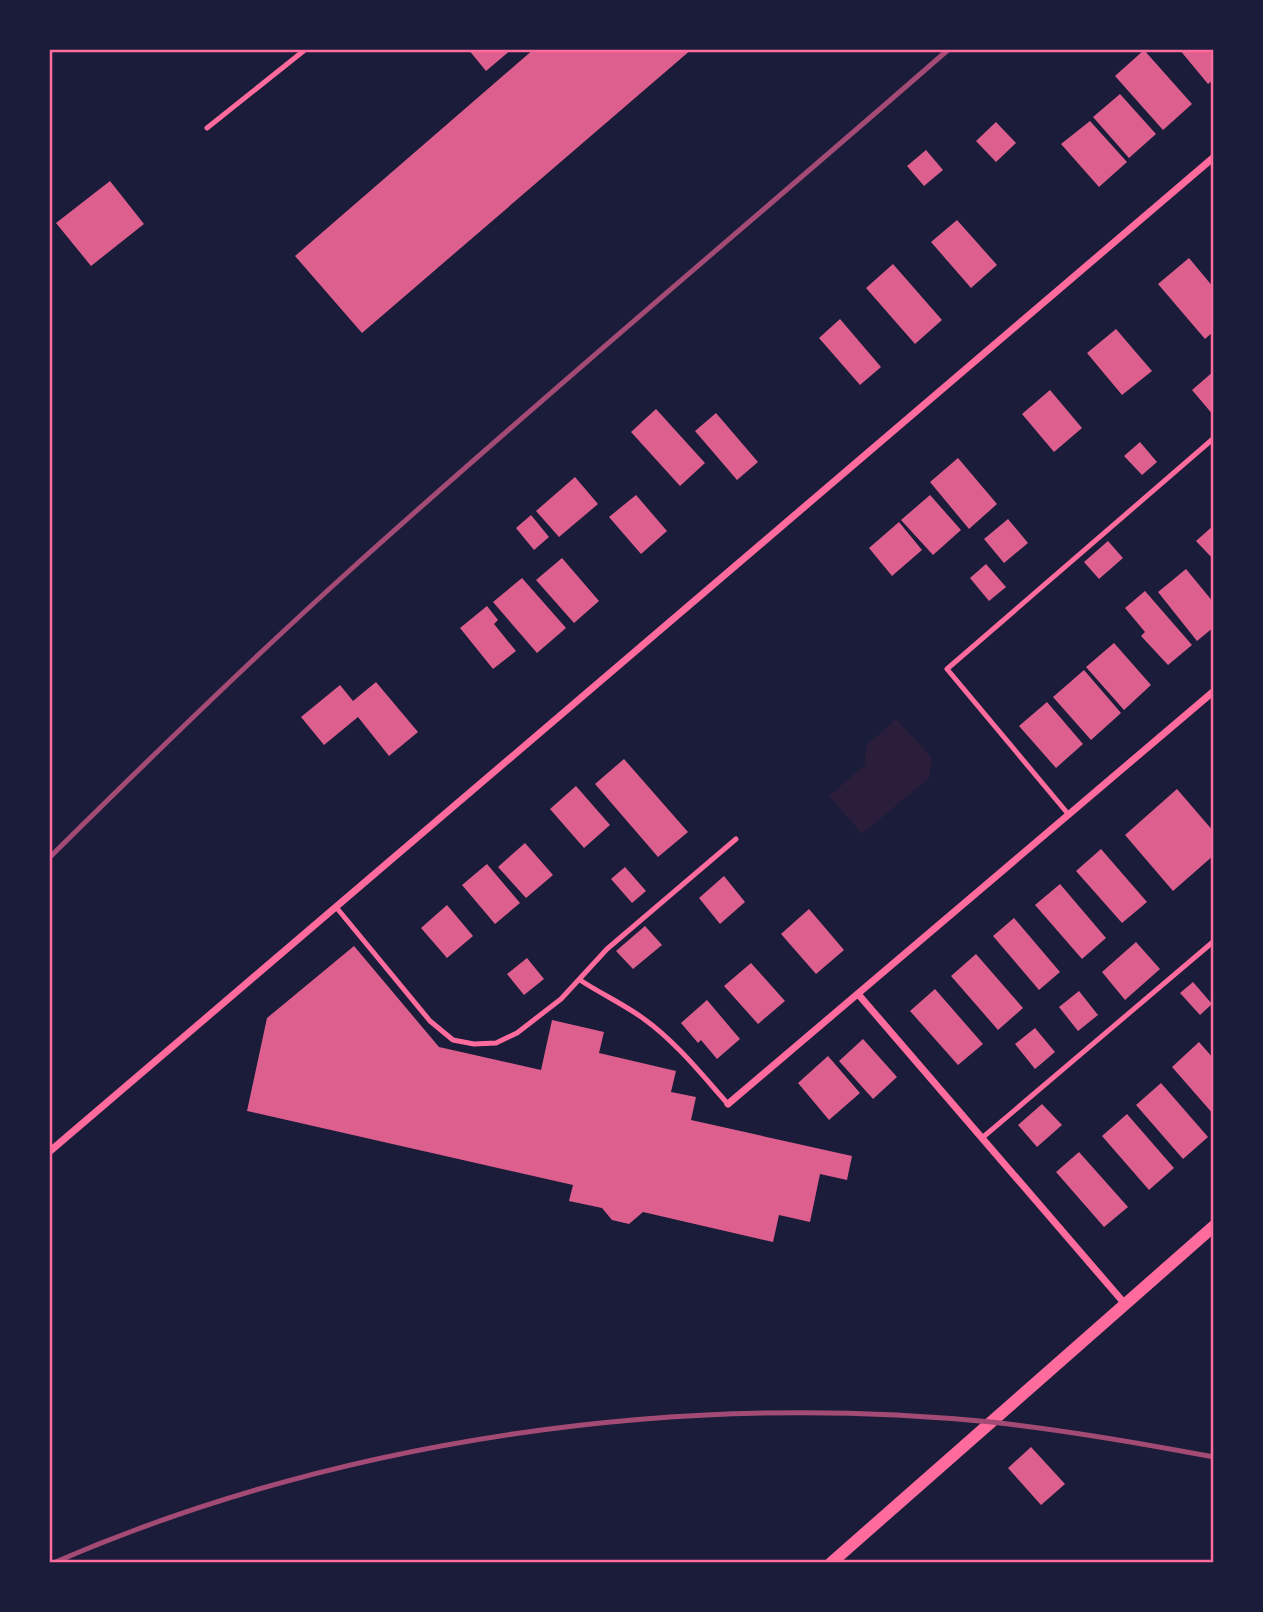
<svg xmlns="http://www.w3.org/2000/svg" width="1263" height="1612" font-family="Jost,sans-serif">
	<style>
		.green { fill: #2a1e3b }
		.building { fill: #dd5f8e }
		.lines { fill: none; stroke-linecap: round; stroke-linejoin: round }
		.service { stroke: #ff6b9d; stroke-width: 5 }
		.minor { stroke: #ff6b9d; stroke-width: 7 }
		.tertiary { stroke: #ff6b9d; stroke-width: 12 }
		.rail { stroke: #a44b75; stroke-width: 5 }
		.neatline { fill: none; stroke: #ff6b9d; stroke-width: 2.5 }
	</style>
	<rect width="100%" height="100%" fill="#1b1b3a"/>
	<path class="green" d="M896,719l36,39 -3,20 -67,56 -33,-38 36,-31 1,-19z"/>
	<path class="building" d="M468,49h44l-26,22z
		M534,49h158l-330,284 -67,-77z
		M1179,49h35v30l-6,5z
		M1144,50l48,54 -29,26 -48,-54z
		M1120,94l36,40 -27,24 -36,-41z
		M1090,121l37,41 -28,25 -38,-43z
		M996,122l20,21 -20,19 -20,-21z
		M926,150l17,20 -19,16 -17,-20z
		M110,181l34,43 -53,42 -35,-43z
		M957,220l40,45 -26,23 -40,-46z
		M1189,258l25,30v43l-9,8 -47,-55z
		M893,264l49,56 -27,24 -49,-56z
		M840,319l41,48 -21,18 -41,-47z
		M1116,329l36,42 -30,24 -35,-42z
		M1214,371v45l-22,-26z
		M1050,390l32,38 -28,24 -32,-38z
		M656,409l49,54 -25,23 -49,-54z
		M716,413l42,49 -21,18 -42,-49z
		M1140,442l17,20 -15,13 -18,-19z
		M958,458l39,46 -28,25 -39,-47z
		M575,477l23,27 -39,33 -23,-26z
		M636,495l31,36 -26,23 -32,-37z
		M930,495l31,35 -28,25 -32,-35z
		M531,515l18,22 -15,13 -18,-22z
		M1008,519l20,24 -24,20 -20,-24z
		M899,522l23,28 -30,26 -23,-28z
		M1214,525v35l-18,-19z
		M1108,541l15,17 -24,21 -15,-17z
		M562,558l37,43 -25,22 -38,-43z
		M986,564l20,23 -17,14 -19,-23z
		M1186,569l28,34v24l-17,14 -39,-49z
		M522,578l44,50 -29,25 -44,-51z
		M1145,591l47,54 -24,20 -27,-29 4,-4 -20,-24z
		M487,606l11,14 -4,4 22,27 -23,18 -33,-41z
		M1114,643l37,42 -27,25 -38,-43z
		M1084,670l37,43 -30,27 -38,-43z
		M376,682l42,50 -29,24 -31,-39 -34,28 -23,-28 39,-32 13,16z
		M1047,702l36,42 -27,24 -37,-42z
		M624,759l64,73 -30,25 -63,-73z
		M576,786l34,39 -26,23 -34,-39z
		M1177,789l37,43v23l-41,36 -48,-56z
		M525,843l28,32 -27,23 -28,-31z
		M1101,849l46,53 -25,21 -46,-52z
		M487,864l33,39 -25,21 -33,-39z
		M625,867l21,24 -14,12 -21,-24z
		M724,876l21,26 -25,22 -21,-26z
		M1060,884l46,54 -24,21 -47,-54z
		M447,905l26,31 -26,22 -26,-30z
		M809,909l35,41 -28,24 -35,-40z
		M1014,918l46,54 -21,18 -46,-54z
		M645,926l17,19 -29,24 -17,-18z
		M1136,942l24,27 -35,31 -23,-28z
		M354,946l85,101 102,23 11,-50 52,12 -5,21 77,18 -5,21 25,5 -5,23 161,36 -5,24 -27,-6 -10,48 -31,-7 -6,27 -130,-30 -14,12 -17,-4 -10,-12 -33,-7 4,-16 -326,-74 20,-93z
		M976,954l47,54 -25,22 -47,-54z
		M527,958l17,21 -20,16 -17,-21z
		M751,963l34,38 -27,23 -34,-38z
		M1193,982l19,22 -12,11 -20,-22z
		M935,989l48,55 -25,21 -48,-54z
		M1079,991l19,24 -20,16 -19,-24z
		M707,1000l33,39 -23,20 -16,-19 -3,3 -17,-20z
		M1035,1028l20,24 -20,17 -20,-25z
		M863,1039l34,38 -24,22 -34,-38z
		M1199,1042l15,17v56l-42,-48z
		M828,1056l32,37 -31,27 -31,-37z
		M1161,1083l47,54 -25,22 -47,-54z
		M1042,1104l20,21 -25,22 -19,-22z
		M1127,1114l47,54 -25,22 -47,-54z
		M1079,1152l49,55 -24,20 -48,-55z
		M1031,1447l34,37 -24,21 -33,-37z"/>
	<g class="lines">
		<path class="service" d="M207,128l99,-79
			M1069,815l-122,-146 267,-231
			M336,907l94,114 23,19 21,4 22,-1 21,-10 44,-34 46,-50 129,-110
			M580,980c21,14 44,24 64,39 32,23 58,56 84,85
			M982,1138l232,-197"/>
		<path class="minor" d="M858,994l267,310
			M728,1104l486,-413
			M49,1152l1165,-995"/>
		<path class="tertiary" d="M831,1563l383,-337"/>
		<path class="rail" d="M49,858c98,-97 196,-193 299,-286 197,-178 401,-348 601,-523
			M53,1563c289,-125 625,-172 938,-141 74,8 149,21 223,35"/>
	</g>
	<rect width="1263" height="1612" fill="none" stroke="#1b1b3a" stroke-width="102"/>
	<rect x="51" y="51" width="1161" height="1510" class="neatline"/>
</svg>
